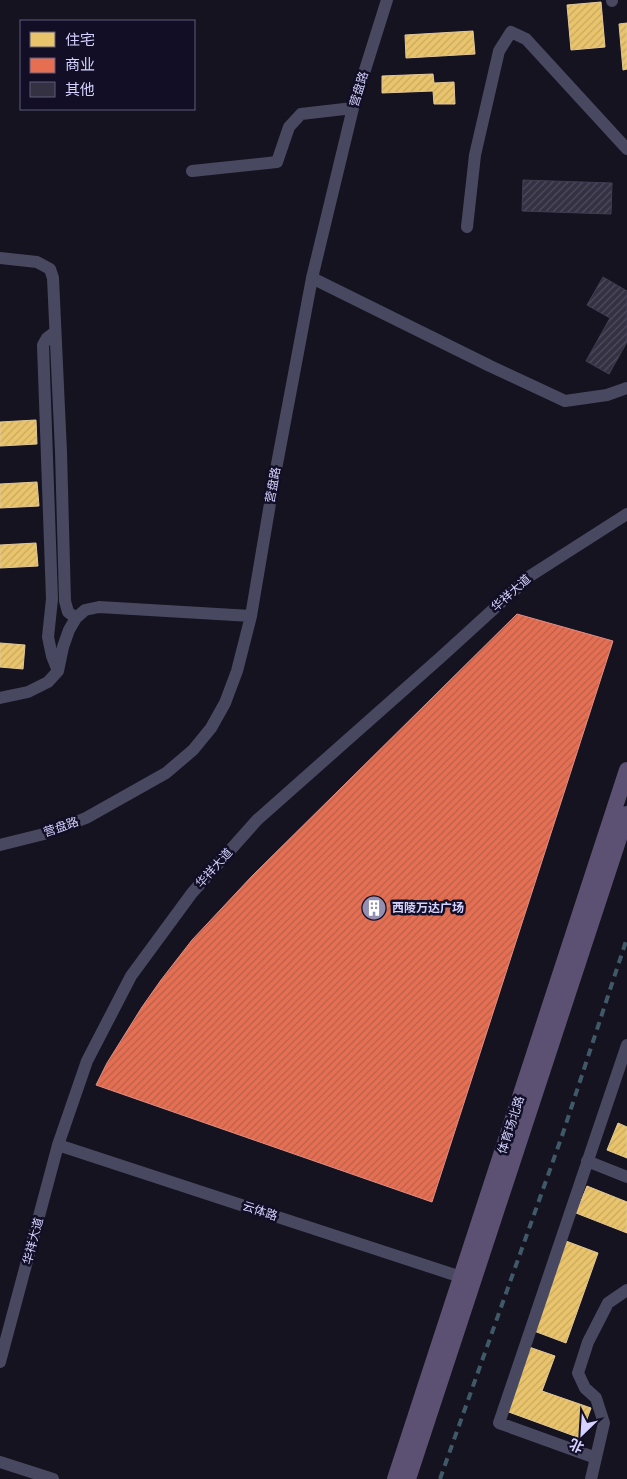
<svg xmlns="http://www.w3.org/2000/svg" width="627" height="1479" font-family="Helvetica,'Noto Sans SC',sans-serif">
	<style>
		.homes { fill: url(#homes-hatch); stroke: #e3c897 }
		.shops { fill: url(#shops-hatch); stroke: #e28d85 }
		.building { fill: url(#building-hatch); stroke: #403e53 }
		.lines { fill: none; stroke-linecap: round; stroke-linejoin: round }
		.minor { stroke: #484860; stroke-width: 12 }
		.major { stroke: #5c5172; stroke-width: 16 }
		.rail { stroke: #405969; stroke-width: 4; stroke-dasharray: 8 6; stroke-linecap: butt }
		.labels { text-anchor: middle; stroke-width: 5; stroke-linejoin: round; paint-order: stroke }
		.street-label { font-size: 12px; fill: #d5d2ff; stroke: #110e25 }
		.poi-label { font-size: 12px; font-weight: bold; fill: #d5d2ff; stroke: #110e25; text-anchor: start }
	</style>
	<defs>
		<pattern id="homes-hatch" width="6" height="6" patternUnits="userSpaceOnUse" patternTransform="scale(1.25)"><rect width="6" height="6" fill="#e9c46a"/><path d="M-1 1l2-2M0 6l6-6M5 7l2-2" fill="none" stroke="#c7a964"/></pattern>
		<pattern id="shops-hatch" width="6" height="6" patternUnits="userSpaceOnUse" patternTransform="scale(1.25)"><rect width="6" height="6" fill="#e76f51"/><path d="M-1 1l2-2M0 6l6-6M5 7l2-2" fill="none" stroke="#b56150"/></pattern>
		<pattern id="building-hatch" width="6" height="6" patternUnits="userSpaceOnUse" patternTransform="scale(1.25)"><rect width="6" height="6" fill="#333142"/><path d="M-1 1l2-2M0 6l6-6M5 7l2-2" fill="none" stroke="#504e5e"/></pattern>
	</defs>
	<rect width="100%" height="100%" fill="#151320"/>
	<path class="homes" d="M601,2l4,45 -34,3 -4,-45z
		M627,23v46l-4,1 -4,-46z
		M473,31l2,23 -69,4 -1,-23z
		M433,74l1,9 20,-1 1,22h-21l-1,-13 -51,2v-17z
		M36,420l1,24 -37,2v-24z
		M37,482l2,24 -39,2v-24z
		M36,543l2,23 -38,2v-23z
		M0,643l25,2 -2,24 -23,-2z
		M618,1123l9,4v31l-20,-8z
		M587,1186l40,16v31l-51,-20z
		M566,1241l32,12 -32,90 -32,-12z
		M529,1347l26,9 -13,35 49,17 -11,30 -74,-27z"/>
	<path class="shops" d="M517,614l96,27 -181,561 -336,-117 11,-22 35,-56 19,-27 31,-40 60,-64z"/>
	<path class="building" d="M523,180l89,3 -1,31 -89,-3z
		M603,277l24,14v51l-18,32 -23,-13 24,-43 -23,-13z"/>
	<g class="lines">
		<path class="minor" d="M612,1v-1
			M192,171l85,-9 12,-35 12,-13 52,-6
			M467,227l8,-72 24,-104 12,-19 15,7 101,110
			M0,258l37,4 13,7 3,9 8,174 4,149 3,11 8,6
			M312,278l178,88 75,35 42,-6 20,-7
			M55,332l-8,6 -4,7 9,254 -4,38 4,19 6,15
			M0,698l28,-6 20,-10 10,-11 5,-24 6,-17 7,-12 9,-8 14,-3 152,9
			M0,845l44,-11 42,-16 80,-45 27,-23 18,-22 14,-25 12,-32 14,-55 23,-136 38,-202 41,-170 34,-108
			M58,1145l403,132
			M587,1161l40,16
			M0,1362l58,-217 29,-84 44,-85 61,-83 65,-73 184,-163 89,-81 97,-62
			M596,1458l-97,-35 128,-378
			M0,1462l53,17
			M591,1479l13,-56 -8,-25 -11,-10 -7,-15 10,-31 20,-39 19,-13"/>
		<path class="major" d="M395,1479l232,-709
			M408,1479l219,-665"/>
		<path class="rail" d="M440,1479l123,-346 64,-195"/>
	</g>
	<defs>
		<symbol id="building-disc" viewBox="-11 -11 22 22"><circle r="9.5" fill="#928fb1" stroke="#110e25"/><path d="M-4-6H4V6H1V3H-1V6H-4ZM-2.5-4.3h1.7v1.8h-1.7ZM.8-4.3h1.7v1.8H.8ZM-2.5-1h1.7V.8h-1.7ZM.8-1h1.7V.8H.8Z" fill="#fff"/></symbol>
	</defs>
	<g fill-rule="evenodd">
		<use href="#building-disc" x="360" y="894" width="28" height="28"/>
	</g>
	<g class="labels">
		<g class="street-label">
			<text transform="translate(359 89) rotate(-73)" y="4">营盘路</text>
			<text transform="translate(273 485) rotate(-80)" y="4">营盘路</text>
			<text transform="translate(511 593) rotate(-42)" y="4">华祥大道</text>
			<text transform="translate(61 827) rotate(-19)" y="4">营盘路</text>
			<text transform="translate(214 868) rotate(-48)" y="4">华祥大道</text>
			<text transform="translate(511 1125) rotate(-72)" y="4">体育场北路</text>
			<text transform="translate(260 1211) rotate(18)" y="4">云体路</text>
			<text transform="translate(33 1241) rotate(-75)" y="4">华祥大道</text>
		</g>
		<g class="poi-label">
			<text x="392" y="912">西陵万达广场</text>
		</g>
	</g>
	<rect x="20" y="20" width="175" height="90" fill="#110e25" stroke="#5f5c7c"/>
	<rect x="30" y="32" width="25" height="15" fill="#e9c46a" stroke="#5f5c7c"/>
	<text x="65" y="45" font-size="15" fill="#d5d2ff">住宅</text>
	<rect x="30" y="58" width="25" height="15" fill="#e76f51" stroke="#5f5c7c"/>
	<text x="65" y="70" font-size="15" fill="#d5d2ff">商业</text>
	<rect x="30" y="82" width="25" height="15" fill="#333142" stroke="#5f5c7c"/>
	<text x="65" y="95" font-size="15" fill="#d5d2ff">其他</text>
	<g transform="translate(582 1434) rotate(205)" stroke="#110e25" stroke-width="4" paint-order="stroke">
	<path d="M0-4L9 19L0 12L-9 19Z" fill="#d5d2ff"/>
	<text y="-8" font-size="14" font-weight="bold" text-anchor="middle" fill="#d5d2ff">北</text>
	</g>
</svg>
